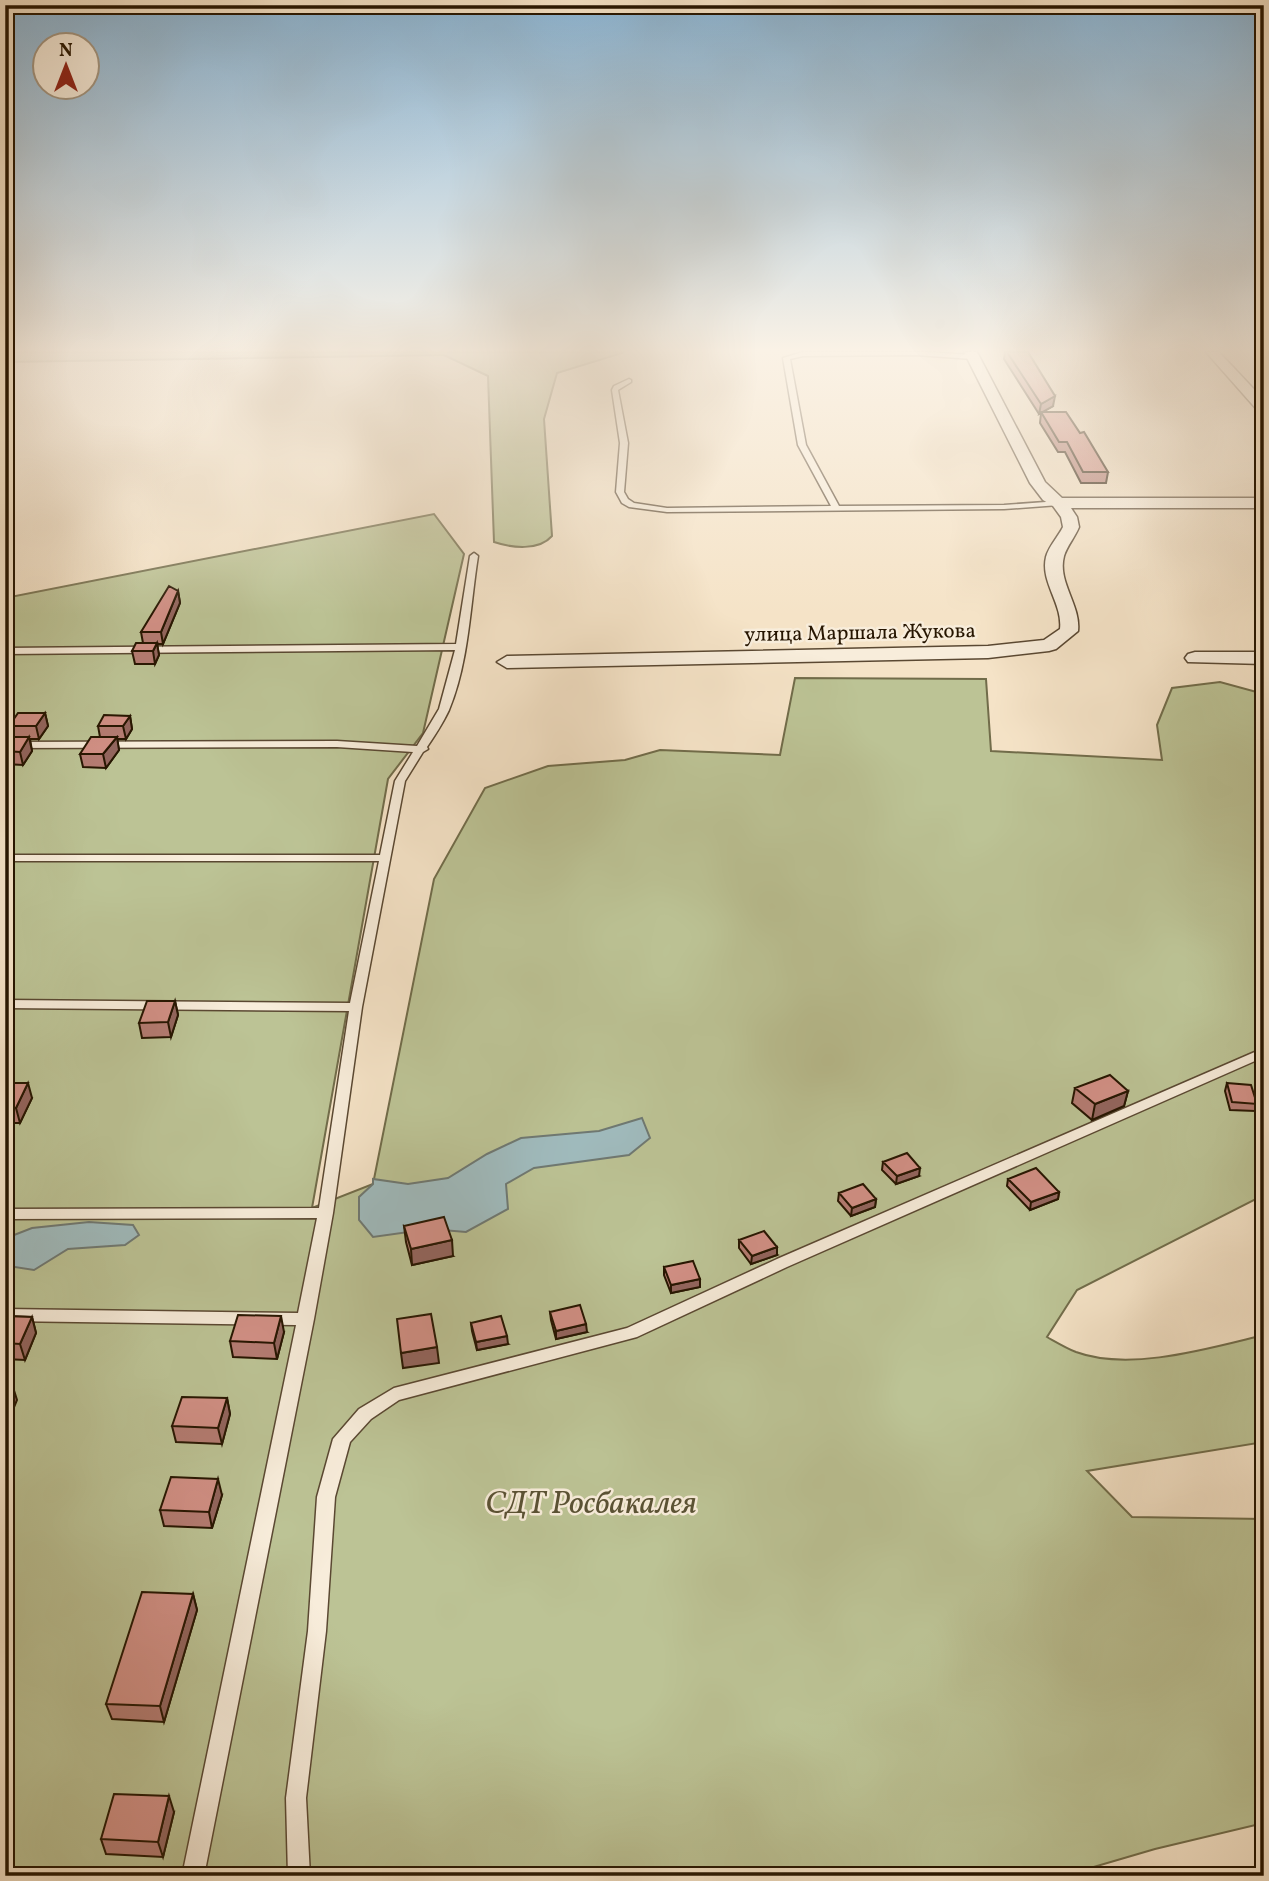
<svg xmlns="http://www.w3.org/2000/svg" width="1269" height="1881" font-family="Vollkorn,serif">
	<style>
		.green { fill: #bcc395; stroke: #716c4a; stroke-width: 2 }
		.water { fill: #a0bcbf; stroke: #6f7973; stroke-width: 2 }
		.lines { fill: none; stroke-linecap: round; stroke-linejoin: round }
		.lane-casing { stroke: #5a4832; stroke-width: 3 }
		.street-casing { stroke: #5a4832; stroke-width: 3 }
		.lane { fill: #f8eddb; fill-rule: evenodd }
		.street { fill: #f8eddb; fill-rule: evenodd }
		.wall { fill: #b57c73; stroke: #261500; stroke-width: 2 }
		.shaded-wall { fill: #93655e; stroke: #261500; stroke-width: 2 }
		.building { fill: #d29086; stroke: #261500; stroke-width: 2 }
		.labels { text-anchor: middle; stroke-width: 5; stroke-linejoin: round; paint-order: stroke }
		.far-street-label { font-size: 21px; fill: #261500; stroke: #f8eddb }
		.near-park-label { font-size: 32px; font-style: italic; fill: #5a5234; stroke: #f8eddb }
	</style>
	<rect width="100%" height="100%" fill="#f5e3c7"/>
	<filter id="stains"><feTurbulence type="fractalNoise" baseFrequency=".00286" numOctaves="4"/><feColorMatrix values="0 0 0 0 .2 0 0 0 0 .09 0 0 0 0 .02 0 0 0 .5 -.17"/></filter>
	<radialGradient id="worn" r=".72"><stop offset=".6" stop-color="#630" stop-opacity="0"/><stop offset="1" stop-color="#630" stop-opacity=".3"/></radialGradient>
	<path class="green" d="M5,352h620l-68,21 -13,46 8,117c-13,15 -40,12 -58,6l-6,-166 -44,-21 -439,7z
		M434,514l30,40 -41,179 -35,46 -76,429 61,-24 61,-305 51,-91 63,-22 77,-6 35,-10 120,5 15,-77 191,1 5,72 171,9 -5,-35 15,-37 48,-6 44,12v501l-187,95 -30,47c9,5 19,11 29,15 54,20 134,-4 188,-17v107l-177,29 45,46 132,2v304l-109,26 -92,27h-1058v-1278z"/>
	<path class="water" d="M642,1118l8,20 -21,17 -95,13 -28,16 2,25 -42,23 -36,-3 -57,8 -14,-17v-23l14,-13v-5l35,5 40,-6 39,-24 34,-16 78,-7z
		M89,1222l44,3 6,10 -14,10 -57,4 -34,21 -26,-4 6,-31 18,-7z"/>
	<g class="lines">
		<defs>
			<path id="lane" d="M803,352h123l47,3 3,2 -3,2 -57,-4 -113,1 -13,3 16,86 33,61 165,-1 55,-4 4,2 -4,2 -55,4 -337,3 -38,-5 -7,-4 -6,-11 4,-49 -8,-53 2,-4 15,-7 2,1v2l-13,8 10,53 -4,49 4,7 6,4 33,5 164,-2 -33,-61 -15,-87z
				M474,553l4,3c-8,50 -9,106 -29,154 -6,13 -14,25 -22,37l1,2 -5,3 -18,29 -43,226 -29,206 -19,106 -110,557h-22l114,-551 -291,-4v-12l293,4 19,-95 -312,1v-10l314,-1 30,-197 -344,-3v-8l345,3 29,-142h-374v-6h375l15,-74 18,-29 -76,-5 -332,1v-6l332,-1 80,5 22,-37 16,-59 -450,4v-6l451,-4 14,-88z
				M1264,1048v9l-477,210 -150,70 -238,63 -28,19 -21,23 -15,55 -9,134 -20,167 4,78h-22l-2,-78 22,-167 9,-134 16,-58 26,-30 35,-21 233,-60 150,-69z"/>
			<path id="street" d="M964,352h13l68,130 17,16h202v10h-193l6,9 2,10c-4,10 -12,19 -15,29 -7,26 17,49 14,75l-22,18 -7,2 -61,7 -481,10 -10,-6 10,-6 481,-10 56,-6 16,-11c3,-25 -20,-47 -14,-72 3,-11 12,-20 17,-30l-2,-10 -8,-11 -10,-6 -13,-17z
				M1206,352h13l45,48v13l-5,-1z
				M1195,652h69v12l-76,-2 -3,-4 3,-4z"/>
		</defs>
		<use href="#lane" class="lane-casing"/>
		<use href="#street" class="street-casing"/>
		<use href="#lane" class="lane"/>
		<use href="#street" class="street"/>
	</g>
	<path class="wall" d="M1005,352h23l25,54 -11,6 66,60 -2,11h-25l-16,-31h-7l-18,-29 1,-10 -2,1 -35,-55z
		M178,591l2,12 -17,41h-6l2,11 -4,9h-20l-3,-13 11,-8 -2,-11z
		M45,713l3,13 -9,13h-9l2,12 -9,14 -18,-1v-27h6l-2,-11z
		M130,716l2,13 -6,10h-9l2,11 -13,18 -23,-1 -3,-13 20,-17 -2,-11z
		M175,1001l3,14 -7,22 -29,1 -3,-15z
		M5,1083l27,15 -12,25h-15z
		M1227,1083l30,21 -2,7 -25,-1 -5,-19z
		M1075,1088l53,3 -4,15 -32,14 -20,-17z
		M883,1162l36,14 -23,8 -14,-14z
		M1008,1179l51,13 -1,7 -28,11 -23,-24z
		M839,1193l37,6 -1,8 -24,9 -13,-15z
		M404,1226l49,30 -41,9 -6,-23z
		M739,1240l38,15 -26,9 -12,-16z
		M664,1267l36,12v8l-29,6 -7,-18z
		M550,1312l37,20 -31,7 -5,-19z
		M5,1316l27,1 4,16 -11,27 -20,-1z
		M471,1323l37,21 -31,6 -5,-19z
		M284,1332l-7,27 -44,-2 -3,-16z
		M227,1398l3,16 -8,30 -46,-2 -4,-16z
		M222,1495l-10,33 -48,-2 -4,-16z
		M193,1594l4,16 -33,112 -52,-3 -6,-15z
		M174,1812l-11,45 -57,-3 -5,-15z"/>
	<path class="shaded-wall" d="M1055,396l-2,10 -14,8 2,-10z
		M178,591l2,12 -17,41 -2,-12z
		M157,643l2,12 -4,9 -2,-13z
		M45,713l3,13 -9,13 -3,-13z
		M130,716l2,13 -6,10 -3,-13z
		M29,737l3,14 -9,14 -3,-13z
		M117,737l2,13 -13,18 -3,-14z
		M175,1001l3,14 -7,22 -3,-15z
		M28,1083l4,15 -12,25 -4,-15z
		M1128,1091l-4,15 -32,14 3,-16z
		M920,1168l-1,8 -23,8 1,-8z
		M1059,1192l-1,7 -28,11 1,-8z
		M876,1199l-1,8 -24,9 1,-8z
		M452,1240l1,16 -41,9 -1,-16z
		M777,1247v8l-26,9 1,-8z
		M5,1269l4,12 -4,8z
		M700,1279v8l-29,6v-8z
		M281,1316l3,16 -7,27 -3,-16z
		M32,1317l4,16 -11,27 -5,-16z
		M586,1324l1,8 -31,7v-8z
		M507,1336l1,8 -31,6 -1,-8z
		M437,1347l2,16 -36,5 -2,-15z
		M12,1384l5,16 -12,29v-28z
		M227,1398l3,16 -8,30 -4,-16z
		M218,1479l4,16 -10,33 -3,-16z
		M193,1594l4,16 -33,112 -4,-16z
		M169,1796l5,16 -11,45 -5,-15z"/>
	<path class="building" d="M1007,352h21l27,44 -14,8z
		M1041,412h25l14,21 4,-1 24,40h-25l-16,-30h-8z
		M169,586l9,5 -17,41h-20z
		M136,643h21l-4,8h-21z
		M18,713h27l-9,13h-27z
		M104,715l26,1 -7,10h-25z
		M5,737h24l-9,15 -15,-1z
		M91,737h26l-14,17h-23z
		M147,1001h28l-7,21 -29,1z
		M1110,1075l18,16 -33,13 -20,-16z
		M5,1083h23l-12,25h-11z
		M1227,1083l24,2 6,19 -25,-2z
		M907,1153l13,15 -23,8 -14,-14z
		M1036,1168l23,24 -28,10 -23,-23z
		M863,1184l13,15 -24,9 -13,-15z
		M444,1217l8,23 -41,9 -7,-23z
		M764,1231l13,16 -25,9 -13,-16z
		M693,1261l7,18 -29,6 -7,-18z
		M580,1305l6,19 -30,7 -6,-19z
		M431,1314l6,33 -36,6 -4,-34z
		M238,1315l43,1 -7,27 -44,-2z
		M5,1316l27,1 -12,27 -15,-1z
		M501,1316l6,20 -31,6 -5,-19z
		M5,1384h7l-7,17z
		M182,1397l45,1 -9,30 -46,-2z
		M171,1477l47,2 -9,33 -49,-2z
		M142,1592l51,2 -33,112 -54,-2z
		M114,1794l55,2 -11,46 -57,-3z"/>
	<linearGradient id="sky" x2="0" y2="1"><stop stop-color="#8bb7d8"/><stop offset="0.57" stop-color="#faf2e6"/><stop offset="1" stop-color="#faf2e6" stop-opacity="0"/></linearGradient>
	<rect width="1269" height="615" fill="url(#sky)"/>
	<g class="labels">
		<g class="far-street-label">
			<text transform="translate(860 632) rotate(-1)" y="7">улица Маршала Жукова</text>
		</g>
		<g class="near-park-label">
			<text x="591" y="1513">СДТ Росбакалея</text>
		</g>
	</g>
	<rect width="1269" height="1881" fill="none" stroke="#f5e3c7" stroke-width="28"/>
	<rect x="7" y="7" width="1255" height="1867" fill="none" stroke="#261500" stroke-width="3.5"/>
	<rect x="14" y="14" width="1241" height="1853" fill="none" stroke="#261500" stroke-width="2"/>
	<g transform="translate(66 66)"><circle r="33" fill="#f8eddb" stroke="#a49783" stroke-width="2"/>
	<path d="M0-5L12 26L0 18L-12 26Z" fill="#8f2418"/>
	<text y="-10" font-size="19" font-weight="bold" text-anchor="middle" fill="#261500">N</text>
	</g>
	<rect width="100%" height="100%" filter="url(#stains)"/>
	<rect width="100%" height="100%" fill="url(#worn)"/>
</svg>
